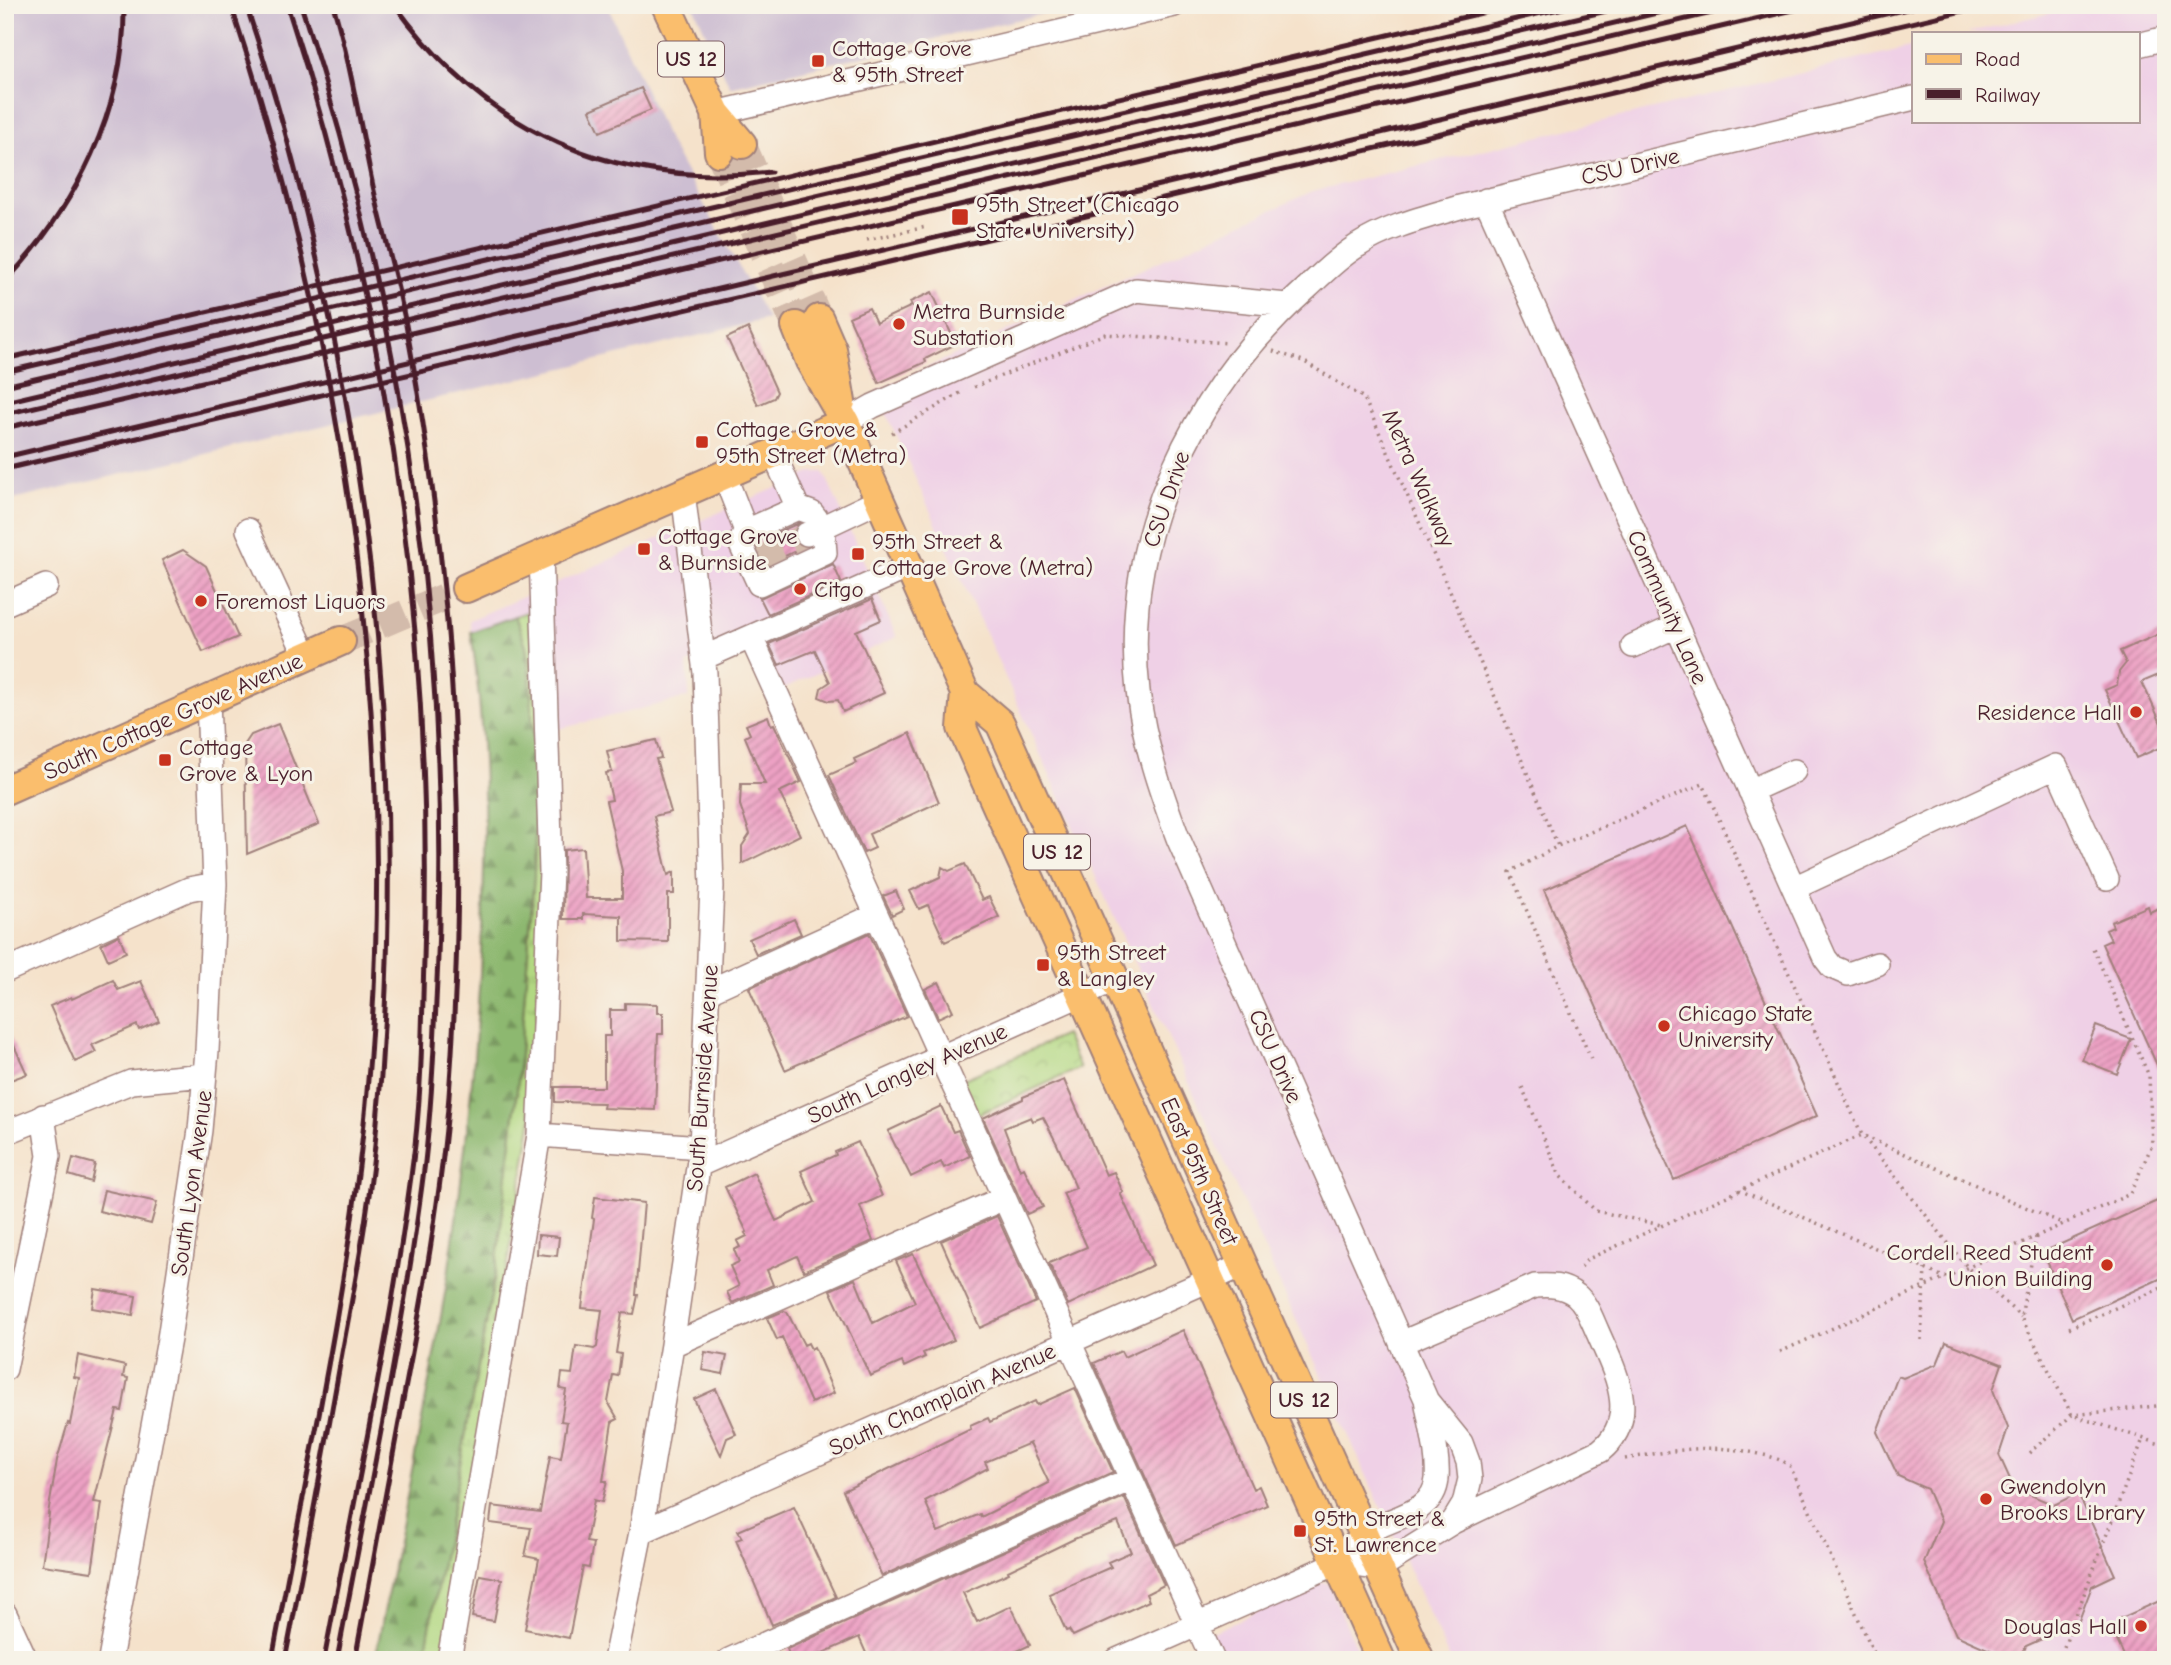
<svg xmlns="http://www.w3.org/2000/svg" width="2171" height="1665" font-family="'Comic Neue',sans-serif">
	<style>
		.built { fill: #efd0e6 }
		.industrial { fill: #cdbed2 }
		.grass { fill: url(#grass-tufts); stroke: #7e7c56; stroke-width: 2 }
		.forest { fill: url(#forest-firs); stroke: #6c6c4e; stroke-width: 2 }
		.park { fill: url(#park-crowns); stroke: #7e7c56; stroke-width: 2 }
		.building { fill: url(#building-hatch); fill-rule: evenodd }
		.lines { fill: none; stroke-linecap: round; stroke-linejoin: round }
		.minor-tunnel { stroke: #d3bbab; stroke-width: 23; stroke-dasharray: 23 11; stroke-linecap: butt }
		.major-tunnel { stroke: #d3bbab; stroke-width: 28; stroke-dasharray: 28 14; stroke-linecap: butt }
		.minor-casing { stroke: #a0807b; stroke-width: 26 }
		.major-casing { stroke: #a0807b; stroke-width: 32 }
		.path { stroke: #a0807b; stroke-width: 3.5; stroke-dasharray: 2 5; stroke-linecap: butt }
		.minor { stroke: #fff; stroke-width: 23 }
		.major { stroke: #fabe6d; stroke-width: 28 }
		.rail { stroke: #4a1f2b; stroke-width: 5 }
		.poi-dot { fill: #c8321e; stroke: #f7f3e8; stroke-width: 2.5 }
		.labels { text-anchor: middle; stroke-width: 6; stroke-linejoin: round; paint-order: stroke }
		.shield { fill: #f7f3e8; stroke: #7e5f64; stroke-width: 2 }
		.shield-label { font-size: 21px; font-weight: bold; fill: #4a1f2b }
		.poi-label { font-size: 23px; fill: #4a1f2b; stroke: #f7f3e8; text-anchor: start }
		.street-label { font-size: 23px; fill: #4a1f2b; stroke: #f7f3e8 }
	</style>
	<defs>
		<pattern id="grass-tufts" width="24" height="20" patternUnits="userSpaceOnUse" patternTransform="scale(1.75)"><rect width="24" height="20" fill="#b2d882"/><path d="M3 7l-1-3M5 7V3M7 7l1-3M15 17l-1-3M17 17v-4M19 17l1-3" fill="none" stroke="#9bb970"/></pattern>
		<pattern id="forest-firs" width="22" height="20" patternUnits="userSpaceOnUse" patternTransform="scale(1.75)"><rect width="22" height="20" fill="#8db870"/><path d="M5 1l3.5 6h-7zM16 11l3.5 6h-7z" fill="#75955c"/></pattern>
		<pattern id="park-crowns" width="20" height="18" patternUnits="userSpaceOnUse" patternTransform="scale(1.75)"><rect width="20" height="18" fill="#b2d882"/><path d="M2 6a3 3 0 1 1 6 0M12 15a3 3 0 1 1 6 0" fill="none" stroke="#9bb970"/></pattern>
		<pattern id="building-hatch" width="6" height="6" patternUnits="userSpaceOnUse" patternTransform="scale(1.75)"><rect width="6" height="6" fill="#eda1c4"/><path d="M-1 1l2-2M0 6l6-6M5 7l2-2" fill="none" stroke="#c2839f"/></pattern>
	</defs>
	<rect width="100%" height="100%" fill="#f7f3e8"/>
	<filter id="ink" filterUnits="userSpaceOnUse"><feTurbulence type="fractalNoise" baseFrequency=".0143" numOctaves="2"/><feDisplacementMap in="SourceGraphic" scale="14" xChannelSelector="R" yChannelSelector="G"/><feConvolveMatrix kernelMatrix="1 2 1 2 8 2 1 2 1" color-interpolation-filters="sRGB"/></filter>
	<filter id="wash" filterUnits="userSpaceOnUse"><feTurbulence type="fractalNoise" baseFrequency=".00686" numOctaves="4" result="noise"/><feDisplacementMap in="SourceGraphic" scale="28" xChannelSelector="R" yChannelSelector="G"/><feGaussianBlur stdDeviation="1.57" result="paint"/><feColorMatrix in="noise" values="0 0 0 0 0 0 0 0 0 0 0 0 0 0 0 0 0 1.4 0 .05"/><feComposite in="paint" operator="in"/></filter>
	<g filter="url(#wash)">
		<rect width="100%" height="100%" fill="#f5e2cb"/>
		<path class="built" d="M2083,5h83v1655h-716l-574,-1269 437,-200 601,-145v75h224v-88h-171z
			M813,472h11l73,165 -121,55 -26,-55 -63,27 2,33 -147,36 -9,-123 -62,22 -1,-12z
			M1322,1582l6,1 34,77h-149l-11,-23z"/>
		<path class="industrial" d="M5,5h602l61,135 100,179 -763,183z
			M693,5h387l-350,82z"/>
		<path class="grass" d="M533,610l13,215 -14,293 -90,542h-18l72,-391 22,-188 16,-206 2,-79 -6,-119 -4,-31 -11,-30z"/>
		<path class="forest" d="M515,616l11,30 4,31 6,119 -2,79 -16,206 -22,188 -72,391h-49c24,-128 52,-256 73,-385 19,-122 31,-246 35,-369 3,-92 2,-183 -12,-274z"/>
		<path class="park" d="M1065,1035l15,33 -107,49 -16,-35z"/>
		<g id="blocks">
			<path class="building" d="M641,88l10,22 -51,22 -10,-22z
				M932,292l24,52 -31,15 1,3 -47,21 -30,-66 20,-9 7,15 36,-17 -2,-4z
				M748,328l29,64 -3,6 -16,7 -31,-67z
				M799,523l-6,9 1,7 10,8 -38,18 -10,-23z
				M183,550l23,16 32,71 -35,15 -41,-92z
				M833,564l8,18 -73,32 -8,-16z
				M872,599l9,21 -25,11 28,62 -41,19 -5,-12 -9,1 -10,-4 2,-9 9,-6 -15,-32 -36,15 -10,-21z
				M2166,631v41l-24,10 24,52v11l-30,13 -31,-68 12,-5 2,-13 7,-9 -6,-12z
				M768,716l3,9 3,-1 27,58 -22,10 21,43 -58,29v-18l8,-12 -10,-29 1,-21h24l-20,-47 5,-3 -4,-9z
				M278,724l41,100 -72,30 -2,-110 6,-9z
				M910,733l29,69 -70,32 6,14 -11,5 -35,-78 27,-12 -2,-4z
				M656,740l5,18 -5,1 15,53 -17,4 14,59 6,-3v22h-6v48l-47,-1v-25l-38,-2v5h-20l1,-69 19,-2 3,50h36v-27l-16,-70 6,-1 -6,-27 6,-1 -5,-21z
				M1687,826l130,290 -143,64 -130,-290z
				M965,864l17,36 7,-3 10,20 -54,25 -17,-37 -9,4 -9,-18 30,-14 2,-10 7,4z
				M896,891l8,18 -12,6 -9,-19z
				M2148,906l2,6 8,-4 3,7 5,-2v172l-64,-141 9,-4 -5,-10 7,-3 -2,-5z
				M794,919l7,15 -45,20 -7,-15z
				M869,933l38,83 -122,54 -36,-82z
				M119,935l7,17 -18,8 -7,-16z
				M113,980l5,10 23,-9 18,40 -20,9 -2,-5 -45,20 4,7 -21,10 -25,-56 21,-9 1,2z
				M939,982l14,29 -15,7 -13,-29z
				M625,1003l32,1v9h6v21h-5l-3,76 -52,-2 1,-5 -49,-1v-15h49v-51h6v-26h15z
				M5,1026l22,48 -22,8z
				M2096,1026l35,13 -14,35 -35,-14z
				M1064,1080l42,95 8,-3 9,20 -3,1 33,72 -85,40 -19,-42 38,-16 -24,-54 13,-5 -19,-44 -14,-27 -10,4 -2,-4 -27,11 16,42 4,-2 19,39 -16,7 -44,-96 40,-19v-2z
				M941,1106l12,26 5,-2 12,26 -26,12 -3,-6 -30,15 -23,-46z
				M858,1142l24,54 -22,10 13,35 -69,30 -7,-15 -30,14 6,15 -41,18 -5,-11 12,-6 -9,-20 9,-4 -5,-12 6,-3 -3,-6 10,-5 -2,-3 2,-1 -22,-45 29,-14 22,48 39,-19 -14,-31 35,-16 -1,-3z
				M73,1158l22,6 -4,18 -22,-7z
				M104,1190l53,12 -6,22 -52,-13z
				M595,1197l49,6 -8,92h2l-4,19 -12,-1 -6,40 5,1 -3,22 -5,-1 -5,27 10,17 -6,3 -9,59h4l-5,21 -8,-2 -8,42 7,1 -4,25 -6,-1 -14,71 -44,-9 14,-70 -14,-3 6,-28 -41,-5 2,-17 48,6 10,-56 11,2 6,-36 -6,-1 5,-31 -6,-1 2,-16 10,1 4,-28 18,3 3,-2 5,-37 -20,-2 12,-89 -2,-1z
				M2166,1197v79l-94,43 -29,-67z
				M997,1216l39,86 -56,26 -39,-87z
				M538,1235l21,2 -2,19 -20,-2z
				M913,1254l41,86 -31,13 2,4 -21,10 -2,-5 -32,14 -40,-86 25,-11 18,44 42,-21 -19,-41z
				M95,1289l41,7 -3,19 -41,-7z
				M784,1311l3,1 17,33 4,-2 3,6 3,-2 20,46 -23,10 -29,-66 -5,3 -10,-22z
				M1183,1330l70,159 6,-3 8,19 -91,40 -82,-182 27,-12 3,6z
				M1946,1342l56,22 -9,26 15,38 -9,27 15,33 40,17 24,-12 37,82 -23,11 -14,37 -52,23 -6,14h-8l-56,-25 -32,-73 17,-41 -14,-32 -29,-13 -21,-44 21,-56 5,2 34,-14z
				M705,1352l22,4 -4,18 -21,-4z
				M78,1355l47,11 -2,11 5,1 -6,33 -5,-1 -23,92 8,1 -10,69 -50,-7 7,-51h-1l9,-54 11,-37 2,1 9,-46 -5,-1z
				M1075,1388l38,84 -231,104 -39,-85 128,-62 -1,-3 18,-8 2,4 45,-21 2,4zM1030,1443l19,40 -68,34 -1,-3 -42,18 -13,-31 63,-33 -3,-6z
				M716,1389l20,45 -9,4 -6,17 -27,-56z
				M1124,1497l40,88 -18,9 3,7 -76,35 -4,-6 -3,1 -17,-37 62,-27 -3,-5 23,-10 -13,-30 -44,17 -66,32 1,2 -46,20 14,29 34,-16 19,39 -32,15h-129l-10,-23 -52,23h-16l-4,-11z
				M794,1507l42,90 -64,28 -36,-85 6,-2 -4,-7z
				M480,1575l22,4 -8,42 -22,-4z
				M2166,1598v62h-40l-13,-28 6,-13z"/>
		</g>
	</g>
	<g filter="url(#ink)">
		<use href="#blocks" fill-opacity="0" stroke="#a0807b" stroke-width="2"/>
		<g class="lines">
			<path class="minor-tunnel" d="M760,557l47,-23"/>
			<path class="major-tunnel" d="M742,144l77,175
				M719,152l77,174
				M341,641l125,-53"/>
			<defs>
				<path id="minor" d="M2138,45l28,-7
					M716,113l458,-108
					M1486,200l339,758 7,9 16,7 29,-10
					M845,422l28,-16 263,-116 151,15
					M773,452l25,56
					M724,474l22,57 -6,12 19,41 66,-31 -2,-26 57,-27
					M248,530l58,126
					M746,531l52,-23 14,5 11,14 -16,7
					M5,604l41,-18
					M751,637l462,1023
					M1633,646l43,-20
					M703,658l206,-91
					M1750,791l44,-20
					M1794,888l262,-122 51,113
					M5,971l184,-82 26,-5
					M709,991l167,-76
					M5,1133l126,-51 74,-7
					M539,1135l162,12
					M699,1165l415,-185
					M1401,1343l134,-57c15,-1 28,-1 41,9 11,9 16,25 22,38 17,39 43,85 2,118l-147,71
					M672,1345l332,-147
					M5,1369l44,-213 -6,-40
					M641,1532l602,-267
					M1337,1563l42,5 74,-46 11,-18 6,-25 -2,-17 -7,-19 -34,-42
					M5,1614l21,46
					M110,1660l59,-321 31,-209 7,-79 8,-167 -7,-184
					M449,1660l90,-525 12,-263 -10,-318
					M615,1660l26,-128 31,-187 29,-198 11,-260 -7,-214 -22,-181
					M729,1660l402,-181
					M1117,1660l220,-97c8,-9 17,-20 26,-28 23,-18 71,-19 74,-56 2,-25 -7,-55 -11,-80l-248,-561c-18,-48 -34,-95 -40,-147 -18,-156 56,-302 170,-404 15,-14 31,-30 49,-41 31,-20 69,-29 103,-39l454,-109"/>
				<path id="major" d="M666,5l50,108 26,31
					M716,113l3,39
					M819,319l13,30 9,53
					M796,326l14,35 35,61 120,271 35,30 420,937
					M466,588l379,-166
					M965,693l-3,35 419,932
					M5,790l336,-149"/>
			</defs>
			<use href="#minor" class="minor-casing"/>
			<use href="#major" class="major-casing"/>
			<path class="path" d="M867,240l59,-13
				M1273,351l30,10 61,37 95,214 99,234
				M974,387l131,-53 123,9
				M892,433l68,-40
				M1591,1059l-81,-187 48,-26 145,-62 159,351 106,133 53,49
				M1522,1087l38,89 36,35 65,14
				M1739,1190l207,88
				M2036,1237l-15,80 51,98 94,31
				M1581,1267l7,-8 274,-124 202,89
				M2069,1328l97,-42
				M1921,1340l4,-71
				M1780,1352l350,-158 22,-49 -3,-69 -56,-128
				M2029,1453l43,-38 94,-10
				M1625,1459c44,-8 85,-16 130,-6 13,3 24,5 35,13l87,194
				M2059,1660l84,-221"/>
			<use href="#minor" class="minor"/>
			<use href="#major" class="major"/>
			<path class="rail" d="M231,5c116,349 170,731 135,1098 -18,187 -60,372 -94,557
				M246,5c30,88 54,178 74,268 65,286 84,580 55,872 -7,70 -20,139 -33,208 -18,102 -37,205 -57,307
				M287,5c102,312 147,627 137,955 -2,62 -2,123 -9,185 -21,173 -59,344 -91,515
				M301,5c106,323 153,657 135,997 -2,53 -5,107 -11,160 -21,167 -57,332 -88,498
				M333,5c18,59 27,121 40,181 10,46 24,92 33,139 49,259 63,508 43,771 -8,100 -26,200 -45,299 -16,88 -33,177 -49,265
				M395,5c92,128 219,184 376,167
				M5,282c70,-74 121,-173 119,-277
				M5,359l1511,-354
				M5,372l1571,-367
				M5,386l1627,-381
				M5,402l1686,-397
				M5,414l1741,-409
				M5,428l1810,-423
				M5,457l1919,-452
				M5,469l1983,-464"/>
		</g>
	</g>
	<g class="poi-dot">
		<rect x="811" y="54" width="14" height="14" rx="3.5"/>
		<rect x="951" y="208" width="18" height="18" rx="3.5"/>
		<circle cx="899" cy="324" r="7"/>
		<rect x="695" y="435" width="14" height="14" rx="3.5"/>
		<rect x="637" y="542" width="14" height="14" rx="3.5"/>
		<rect x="851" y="547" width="14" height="14" rx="3.5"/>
		<circle cx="800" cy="589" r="7"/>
		<circle cx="201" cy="601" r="7"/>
		<circle cx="2136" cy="712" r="7"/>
		<rect x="158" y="753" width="14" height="14" rx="3.5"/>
		<rect x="1036" y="958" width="14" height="14" rx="3.5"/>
		<circle cx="1664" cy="1026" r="7"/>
		<circle cx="2107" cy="1265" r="7"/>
		<circle cx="1986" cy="1499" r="7"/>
		<rect x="1293" y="1524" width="14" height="14" rx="3.5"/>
		<circle cx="2141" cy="1626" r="7"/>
	</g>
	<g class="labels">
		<g class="shield">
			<rect x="658" y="41.5" width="66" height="35" rx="5"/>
			<rect x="1024" y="834.5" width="66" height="35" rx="5"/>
			<rect x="1271" y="1382.5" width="66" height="35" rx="5"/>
		</g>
		<g class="shield-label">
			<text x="691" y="66">US 12</text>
			<text x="1057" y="859">US 12</text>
			<text x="1304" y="1407">US 12</text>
		</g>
		<g class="poi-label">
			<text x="832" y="56">Cottage Grove<tspan x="832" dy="26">&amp; 95th Street</tspan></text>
			<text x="976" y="212">95th Street (Chicago<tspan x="976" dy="26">State University)</tspan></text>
			<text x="913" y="319">Metra Burnside<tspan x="913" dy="26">Substation</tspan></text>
			<text x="716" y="437">Cottage Grove &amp;<tspan x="716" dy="26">95th Street (Metra)</tspan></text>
			<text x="658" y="544">Cottage Grove<tspan x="658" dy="26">&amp; Burnside</tspan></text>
			<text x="872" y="549">95th Street &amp;<tspan x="872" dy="26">Cottage Grove (Metra)</tspan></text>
			<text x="814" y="597">Citgo</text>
			<text x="215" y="609">Foremost Liquors</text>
			<text x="2122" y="720" text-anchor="end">Residence Hall</text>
			<text x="179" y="755">Cottage<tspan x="179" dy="26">Grove &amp; Lyon</tspan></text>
			<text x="1057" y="960">95th Street<tspan x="1057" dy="26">&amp; Langley</tspan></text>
			<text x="1678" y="1021">Chicago State<tspan x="1678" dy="26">University</tspan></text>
			<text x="2093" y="1260" text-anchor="end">Cordell Reed Student<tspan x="2093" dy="26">Union Building</tspan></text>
			<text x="2000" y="1494">Gwendolyn<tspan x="2000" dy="26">Brooks Library</tspan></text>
			<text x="1314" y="1526">95th Street &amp;<tspan x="1314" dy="26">St. Lawrence</tspan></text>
			<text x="2127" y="1634" text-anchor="end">Douglas Hall</text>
		</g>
		<g class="street-label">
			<text transform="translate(1630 166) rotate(-13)" y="8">CSU Drive</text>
			<text transform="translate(1419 478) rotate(66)" y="8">Metra Walkway</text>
			<text transform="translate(1166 499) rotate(-71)" y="8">CSU Drive</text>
			<text transform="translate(1668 607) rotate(66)" y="8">Community Lane</text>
			<text transform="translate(173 716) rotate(-24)" y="8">South Cottage Grove Avenue</text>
			<text transform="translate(1276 1056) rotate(66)" y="8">CSU Drive</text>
			<text transform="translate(907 1073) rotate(-24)" y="8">South Langley Avenue</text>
			<text transform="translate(702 1078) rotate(-86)" y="8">South Burnside Avenue</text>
			<text transform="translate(1200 1171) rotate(66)" y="8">East 95th Street</text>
			<text transform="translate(191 1183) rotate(-82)" y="8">South Lyon Avenue</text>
			<text transform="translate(942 1399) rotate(-24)" y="8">South Champlain Avenue</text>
		</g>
	</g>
	<rect width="2171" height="1665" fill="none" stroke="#f7f3e8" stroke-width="28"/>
	<rect x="1912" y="32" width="228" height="91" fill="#f7f3e8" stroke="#b29e9c" stroke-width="2"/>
	<rect x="1926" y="54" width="35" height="10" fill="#fabe6d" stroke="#b29e9c" stroke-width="2"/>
	<text x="1975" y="66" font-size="21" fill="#4a1f2b">Road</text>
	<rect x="1926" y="89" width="35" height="10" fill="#4a1f2b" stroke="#b29e9c" stroke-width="2"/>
	<text x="1975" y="102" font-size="21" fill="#4a1f2b">Railway</text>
</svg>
